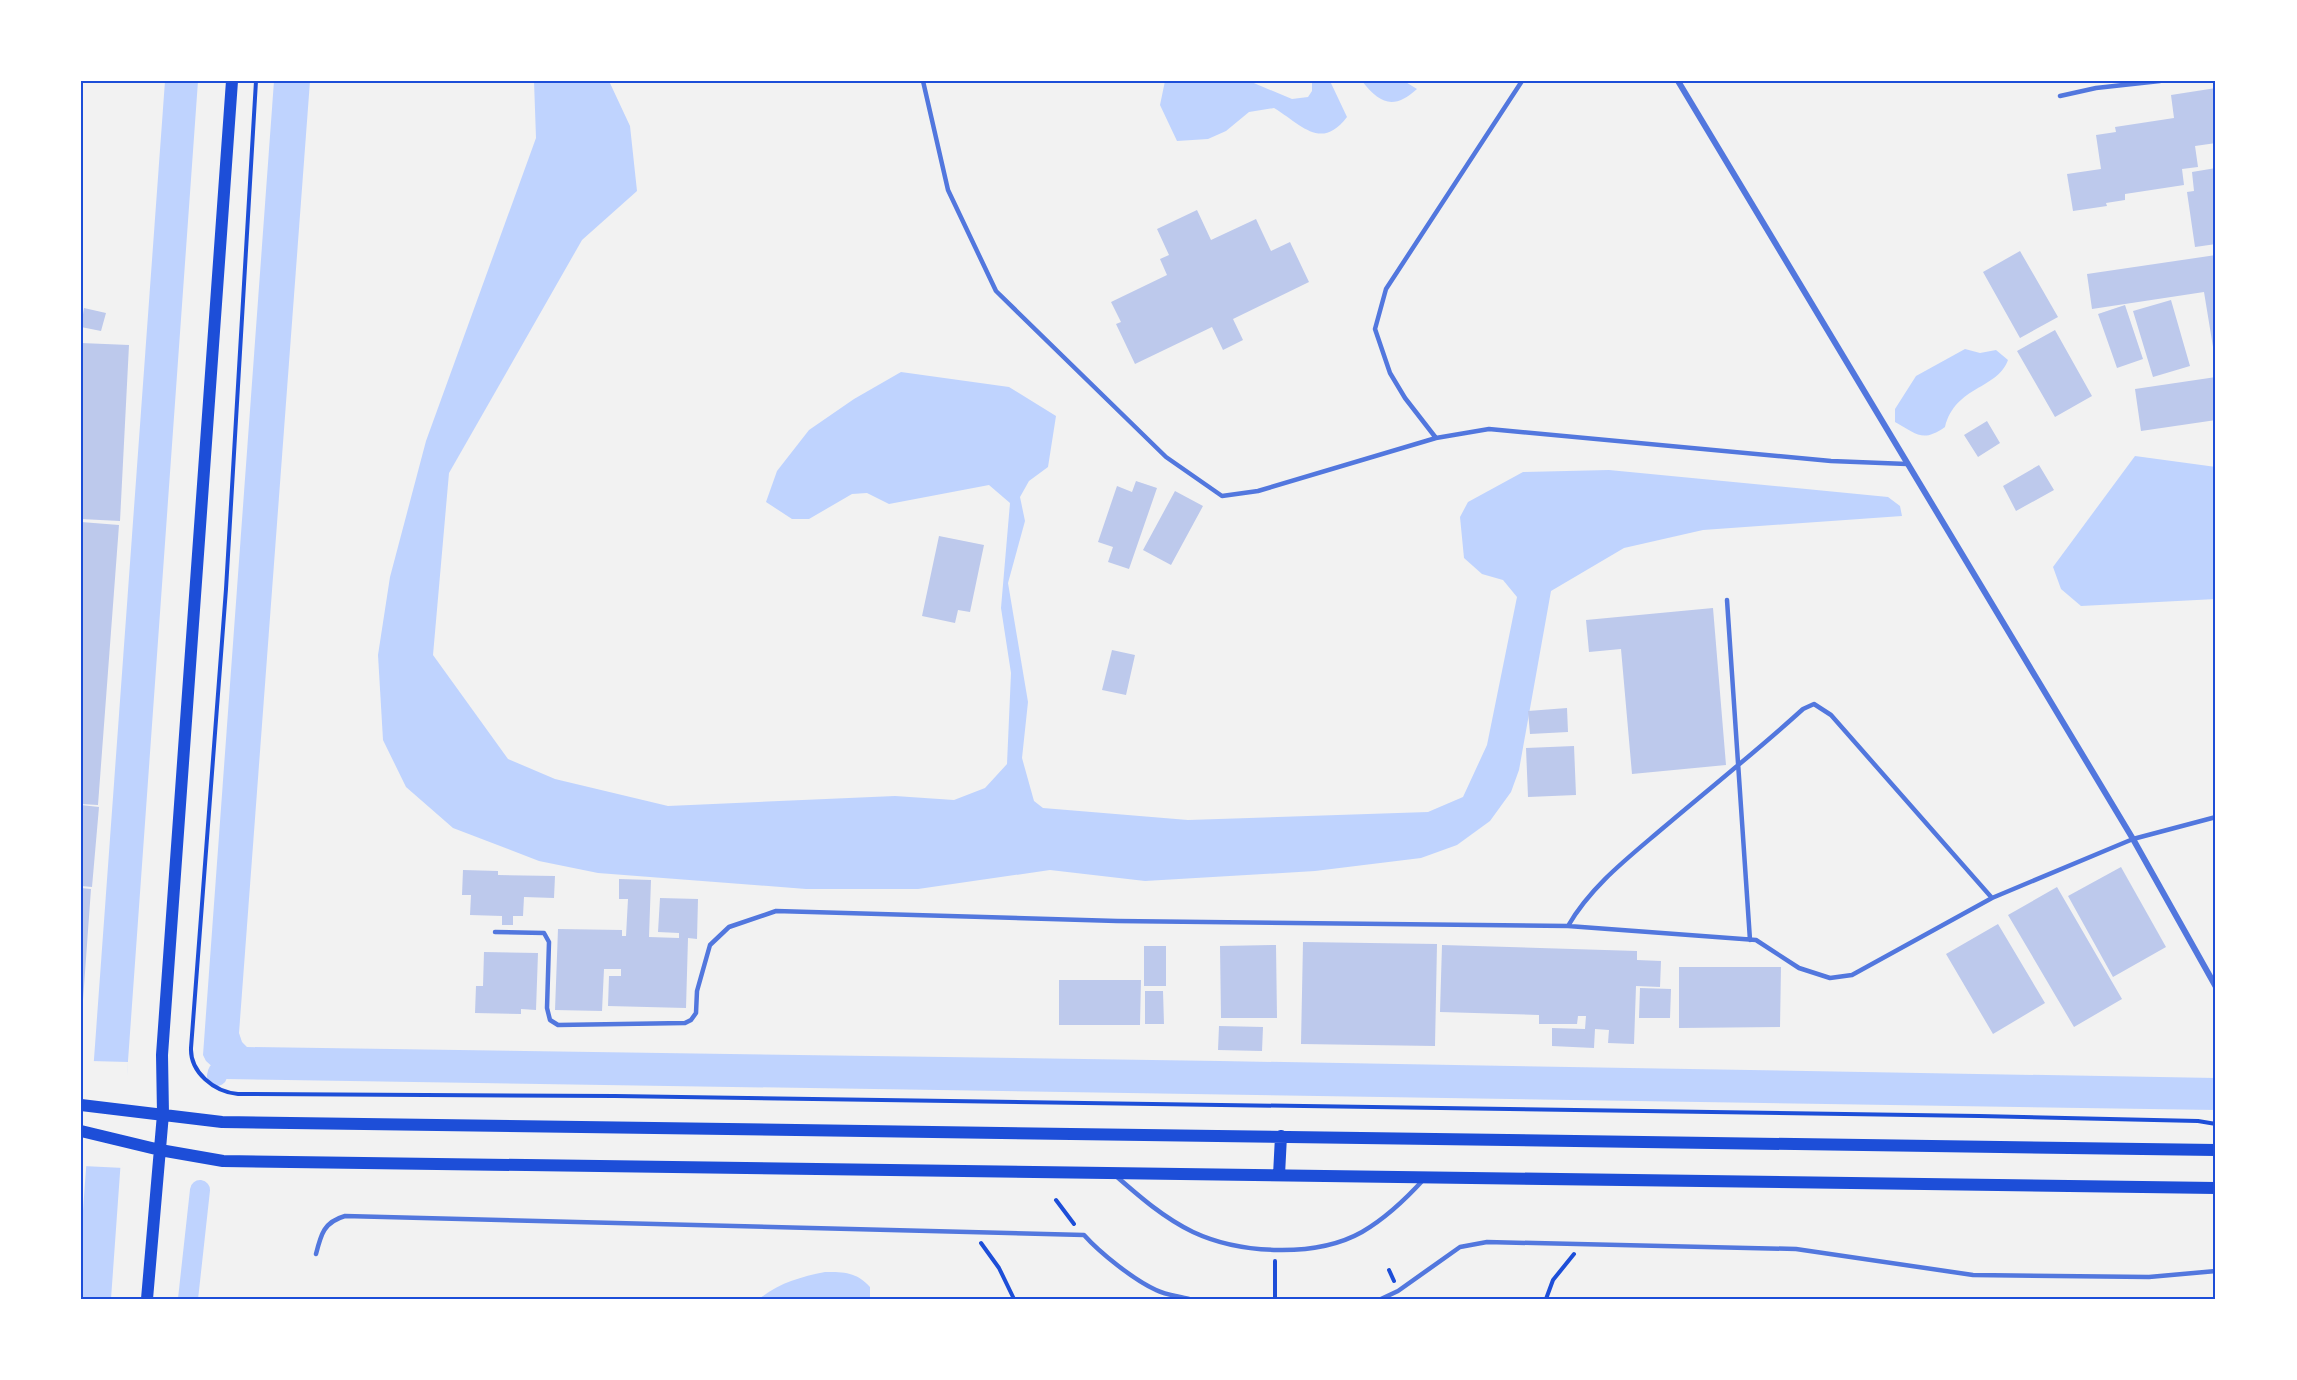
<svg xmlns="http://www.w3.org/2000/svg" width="2297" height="1380" font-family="Roboto,sans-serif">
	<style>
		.water { fill: #bfd3fe }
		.pier { fill: #f2f2f2 }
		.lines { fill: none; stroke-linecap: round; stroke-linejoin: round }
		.canal { stroke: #bfd3fe; stroke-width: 20 }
		.building { fill: #bdc9ec }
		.path { stroke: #1d4ed8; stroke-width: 4 }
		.service { stroke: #5277de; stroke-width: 4.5 }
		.minor { stroke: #5277de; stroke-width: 6 }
		.secondary { stroke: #1d4ed8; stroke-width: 12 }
		.neatline { fill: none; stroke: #1d4ed8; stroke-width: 2 }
	</style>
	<rect width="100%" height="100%" fill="#f2f2f2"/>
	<path class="water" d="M165,81h33l-87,1218h-30v-61z
		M274,81h36l-71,952 3,9 5,5 973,14 996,17v32l-1990,-31 -20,-18 -3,-6z
		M534,81h75l21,45 7,65 -55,49 -133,233 -16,182 75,104 47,20 113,27 227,-10 59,4 31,-12 22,-24 4,-91 -10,-65 9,-105 -21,-18 -100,19 -22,-11 -15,1 -43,25h-17l-26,-17 11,-31 32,-41 45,-31 47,-27 108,15 47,29 -8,51 -19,14 -9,16 5,24 -17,62 20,119 -6,56 12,43 9,7 145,12 240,-8 35,-15 24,-52 30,-148 -14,-17 -21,-6 -18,-16 -4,-41 8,-15 55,-30 86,-2 279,27 12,9 2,10 -199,14 -79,18 -73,43 -32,179 -8,22 -21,29 -33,24 -36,13 -106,13 -170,10 -95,-11 -132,19h-112l-208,-16 -59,-12 -86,-33 -47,-41 -23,-47 -5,-85 12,-78 36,-136 110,-303z
		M1165,81h84l43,18 16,-2 4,-6v-10h18l17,36c-26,34 -45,8 -73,-9l-25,4 -23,19 -18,8 -31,2 -17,-36z
		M1362,81h42l13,8c-23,21 -37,15 -55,-8z
		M1965,349l15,4 16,-3 12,10c-11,30 -52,25 -63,67 -23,16 -28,7 -50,-5v-13l21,-33z
		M2135,456l81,11v132l-135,7 -20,-17 -8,-22z
		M825,1272c20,0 31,0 45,15v12h-111c20,-16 41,-22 66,-27z"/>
	<path class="pier" d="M91,1061l37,1 -4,106 -41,-2z"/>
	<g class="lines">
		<path class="canal" d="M217,1076l1,-4
			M188,1299l12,-109"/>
	</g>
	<path class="building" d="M2216,88v55l-21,3 3,21 -16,2 2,16 -59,9v6l-19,3 1,3 -34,5 -6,-37 34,-5 -5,-34 20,-3 -1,-5 59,-9 -3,-23z
		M2216,168v76l-21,3 -8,-55 7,-1 -2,-19z
		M1197,210l14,30 45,-21 15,32 19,-9 19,40 -76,37 10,21 -20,10 -11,-23 -77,37 -19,-40 5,-2 -10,-20 56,-27 -7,-16 9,-4 -12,-26z
		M2020,251l38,66 -38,21 -37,-66z
		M2216,255v92h-3l-9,-55 -112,17 -5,-35z
		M2171,300l19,66 -37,11 -20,-66z
		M2125,305l18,54 -26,9 -19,-54z
		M84,308l22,5 -5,18 -20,-4z
		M2055,330l37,66 -37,21 -38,-66z
		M81,343l48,2 -9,176 -39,-2z
		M2216,377v43l-75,11 -6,-42z
		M1987,421l13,22 -22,14 -14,-22z
		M2039,465l15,25 -38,21 -13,-25z
		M1136,481l21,7 -28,81 -21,-7 5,-15 -15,-5 19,-56 15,6z
		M1175,491l28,15 -32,59 -28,-15z
		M81,522l38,3 -21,280 -17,-1z
		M939,536l45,9 -14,67 -12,-2 -3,13 -33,-7z
		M1713,608l13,157 -94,9 -11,-125 -32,3 -3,-32z
		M1112,650l23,5 -9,40 -24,-5z
		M1567,708l1,24 -38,2 -2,-23z
		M1574,746l2,49 -48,2 -2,-49z
		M81,805l18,2 -7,80 -11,-1z
		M2121,867l45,80 -53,30 -45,-81z
		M463,870l35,1v4l57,1 -1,22 -30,-1 -1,19h-10v9h-11v-9l-32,-1 1,-20h-9z
		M619,879l32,1 -2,57 30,1v-5l-21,-1 2,-34 38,1 -1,40 -9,-1 -2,70 -78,-2 1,-30h12v-7h-17l-2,42 -47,-1 3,-81 64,1v6h4l2,-37h-9z
		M2057,887l65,112 -48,28 -66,-112z
		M81,888l10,1 -8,111h-2z
		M1998,924l47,79 -52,31 -47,-80z
		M1303,942l134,2 -2,102 -134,-2z
		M1276,945l1,73h-56l-1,-72z
		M1442,945l195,6v9l24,1 -1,26 -24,-1 -2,58 -26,-1 1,-13 -14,-1 -1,19 -42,-2v-18l33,1 1,-13h-8l-1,8h-38v-9l-99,-3z
		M1144,946h22v40h-22z
		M484,952l54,1 -2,57 -15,-1v5l-46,-1 1,-27h7z
		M1679,967h102l-1,60 -101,1z
		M1059,980h82l-1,45h-81z
		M1640,988l31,1 -1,29h-31z
		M1145,991h18l1,33h-19z
		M1219,1026l44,1 -1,24 -44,-1z"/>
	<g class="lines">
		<path class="path" d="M256,81l-30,508 -35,459c-1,24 23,44 47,46l377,2 1364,20 219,5 18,3
			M1056,1200l18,24
			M981,1243l18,25 15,31
			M1389,1270l5,11
			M1275,1299v-38
			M1546,1299l7,-19 21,-26"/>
		<path class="service" d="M923,81l25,109 48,101 170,166 56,39 36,-5 178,-53 53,-9 342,32 76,3
			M2060,96l36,-8 64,-7
			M1436,438l-31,-40 -15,-25 -15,-44 11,-40 136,-208
			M1727,600l23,340
			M1568,926c23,-40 61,-69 95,-98 47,-40 95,-78 140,-119l11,-5 17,11 161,183
			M495,932l49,1 5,9 -2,66 3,12 8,5 127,-2 6,-3 5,-7 1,-22 13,-46 19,-18 47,-16 341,10 451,5 188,14 43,28 31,10 22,-3 140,-77 141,-59 83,-22
			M1116,1176c24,21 48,42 77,56 47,22 123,26 169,0 24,-14 43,-32 62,-53
			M316,1254c5,-20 8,-32 29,-38l739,19c16,18 50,45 72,55 10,5 22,6 33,9
			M1381,1299l17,-8 62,-44 27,-5 309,7 177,26 176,2 67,-6"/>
		<path class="minor" d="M1678,81l455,758 83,148"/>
		<path class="secondary" d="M81,1105l141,17 1994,28
			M81,1131l79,19 63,11 1993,27
			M1279,1175l2,-39
			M147,1299l16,-185 -1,-59 70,-974"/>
	</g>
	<rect width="2297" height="1380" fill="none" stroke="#ffffff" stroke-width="165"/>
	<rect x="82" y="82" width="2132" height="1216" class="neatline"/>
</svg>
